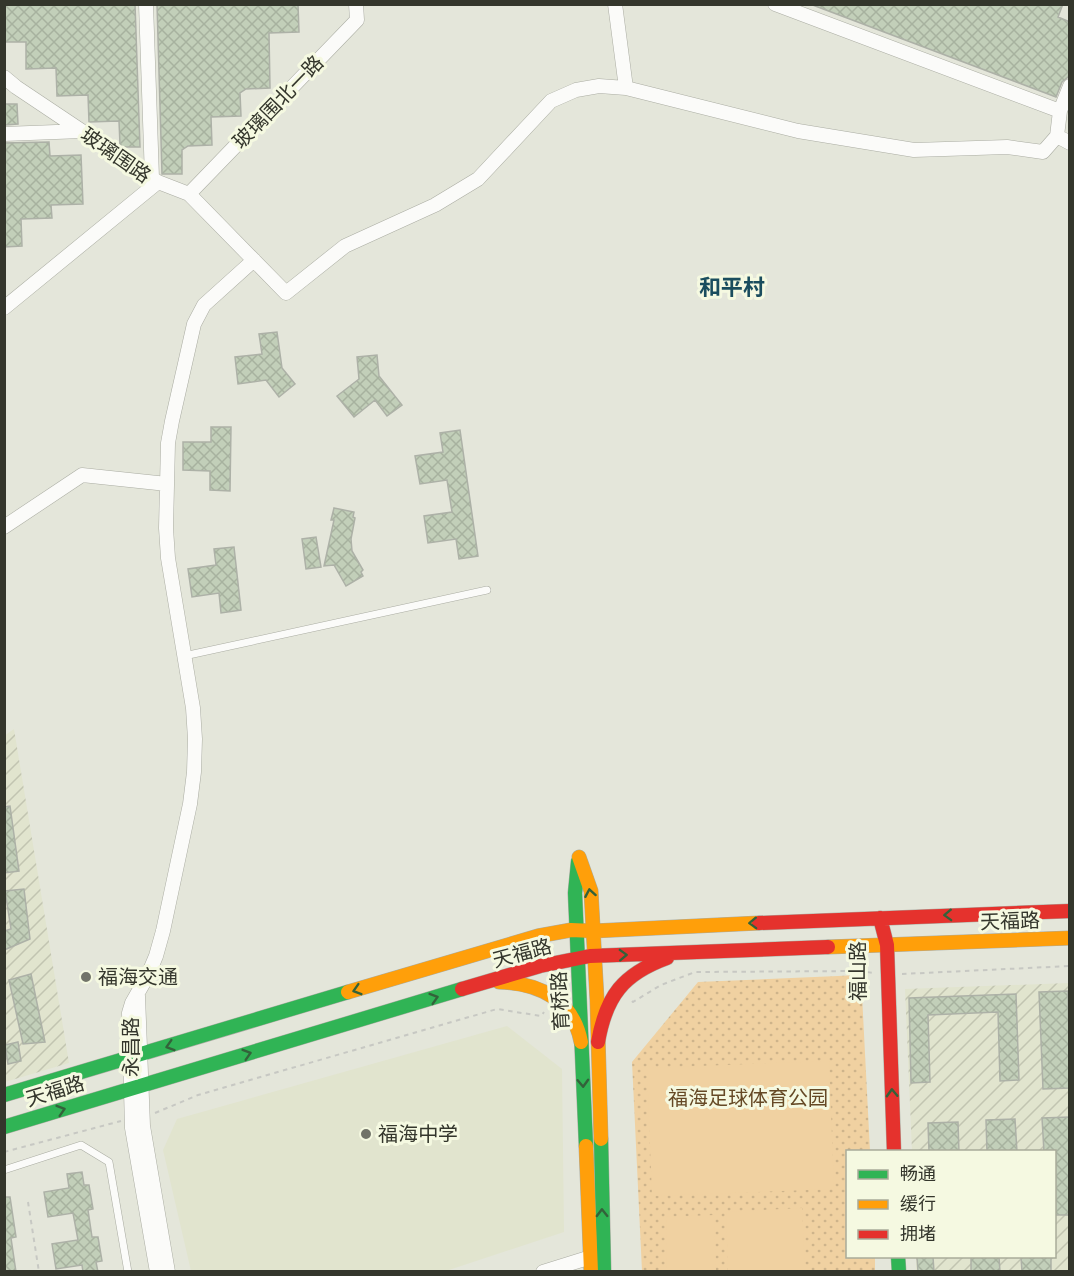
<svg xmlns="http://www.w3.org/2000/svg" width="1074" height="1276" font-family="'Exo 2','Noto Sans SC',sans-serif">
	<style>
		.built { fill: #e1e4ce }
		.industrial { fill: url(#industrial-furrows) }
		.green { fill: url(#green-dots) }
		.pitch { fill: #f0d1a1 }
		.building { fill: url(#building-cross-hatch); stroke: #adb1a7; stroke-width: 1.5 }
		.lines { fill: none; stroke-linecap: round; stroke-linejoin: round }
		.lane-casing { stroke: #aaaca2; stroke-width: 8 }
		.street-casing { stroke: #aaaca2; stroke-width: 15 }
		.fast-casing { stroke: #aaaca2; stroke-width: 15 }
		.slow-casing { stroke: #aaaca2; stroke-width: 15 }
		.jam-casing { stroke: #aaaca2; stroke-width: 15 }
		.path { stroke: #c7c8c3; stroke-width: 2; stroke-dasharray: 4.5 4.5; stroke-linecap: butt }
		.lane { stroke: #fbfbf9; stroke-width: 7 }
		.street { stroke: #fbfbf9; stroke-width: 14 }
		.fast { stroke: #30b455; stroke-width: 14 }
		.slow { stroke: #ff9f0a; stroke-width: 14 }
		.jam { stroke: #e5322d; stroke-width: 14 }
		.oneway { stroke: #33623a }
		.poi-dot { fill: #727469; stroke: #f5f9e1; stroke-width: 2 }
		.labels { text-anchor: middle; stroke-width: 6; stroke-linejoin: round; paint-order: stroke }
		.street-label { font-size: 20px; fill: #34362c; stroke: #f5f9e1 }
		.poi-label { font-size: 20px; fill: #34362c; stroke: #f5f9e1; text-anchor: start }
		.park-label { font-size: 20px; fill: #654925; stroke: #f5f9e1 }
		.quarter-label { font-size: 22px; font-weight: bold; fill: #1a4d5e; stroke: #f5f9e1 }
	</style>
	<defs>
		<pattern id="industrial-furrows" width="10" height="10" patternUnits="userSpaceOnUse" patternTransform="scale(1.5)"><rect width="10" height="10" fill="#e1e4ce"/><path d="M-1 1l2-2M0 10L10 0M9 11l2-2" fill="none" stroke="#c2c4b1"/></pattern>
		<pattern id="green-dots" width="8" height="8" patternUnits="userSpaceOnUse" patternTransform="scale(1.5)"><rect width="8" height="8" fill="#f0d1a1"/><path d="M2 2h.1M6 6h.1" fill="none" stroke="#ceb48b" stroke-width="1.8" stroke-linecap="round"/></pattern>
		<pattern id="building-cross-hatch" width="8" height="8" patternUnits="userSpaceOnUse" patternTransform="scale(1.5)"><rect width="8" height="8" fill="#c2cfb9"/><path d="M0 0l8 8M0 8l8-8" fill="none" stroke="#a7b29f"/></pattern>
	</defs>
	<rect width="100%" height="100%" fill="#e4e6da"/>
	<path class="built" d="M507,1026l55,43 2,163 -118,39h-255l-28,-121 14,-31z"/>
	<path class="industrial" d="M14,729l55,334 -64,19 -1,-346z
		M1069,983v288h-153v-14l138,-1v-104l-142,-1 -7,-162z"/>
	<path class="green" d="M861,975l9,176 -22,1v104l27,1v14h-233l-10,-209 66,-80z"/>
	<path class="pitch" d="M829,1061l5,128 -182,7 -5,-128z
		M802,1208l3,63h-77l-2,-59z
		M714,1215l2,56h-49l-1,-54z"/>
	<path class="building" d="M4,4h131l5,143h-17l-3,-2 -1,-24 -30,1 -1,-27 -31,1 -1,-28 -30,1v-27h-22z
		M157,4h141l1,28 -30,1 1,55 -24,1 -6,4 1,23 -30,1 1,28 -24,1 -6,4v24h-20z
		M810,4h253l-5,13 12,5v52l-2,3 -6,5 -6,15z
		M4,104h13l1,20 -14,1z
		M49,142l1,14 31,-1 2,49 -32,1 1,13 -31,1 1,27 -18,1v-104z
		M277,332l5,36 13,16 -16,13 -13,-17 -28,4 -3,-27 27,-3 -3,-20z
		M377,355l2,21 23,29 -15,11 -12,-16 -21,17 -17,-21 22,-17 -2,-22z
		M211,427h20l-1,64 -20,-1v-19l-27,-1v-28h28z
		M460,430l18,126 -19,3 -3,-20 -28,4 -4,-27 28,-4 -5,-32 -27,4 -5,-28 28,-4 -3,-19z
		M334,508l20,4 -1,5 2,1 -4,21 1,12 11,19 -2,2 2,4 -17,10 -12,-21 -10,1 10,-46h-3z
		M316,537l5,30 -15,2 -4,-30z
		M234,547l7,63 -20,3 -2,-20 -27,4 -4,-28 28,-4 -2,-16z
		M10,806l9,65 -15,2v-66z
		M24,889l6,50 -26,11v-19l7,-2 -6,-38z
		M31,974l14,68 -22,2 -14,-64z
		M1068,991l2,97 -27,1 -4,-97z
		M1016,994l3,86 -19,1 -2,-69 -70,3 2,67 -19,1 -2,-85z
		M18,1042l3,19 -13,3 -3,-19z
		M1070,1117v98h-16v-63h-10l-2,-34z
		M1015,1119l2,33h-30l-1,-32z
		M958,1122l1,30h-30l-1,-29z
		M82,1172l2,13h5l4,24 -5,1 4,27h6l4,24 -6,1 2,10h-15l-1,-7 -26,4 -4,-25 26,-4 -5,-27 -25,4 -4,-25 25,-4 -2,-14z
		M4,1197h6l6,40 -5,1 5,34h-12z
		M917,1257h16l1,15h-16z
		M971,1257h28l1,15h-29z
		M1021,1257h30v15h-29z"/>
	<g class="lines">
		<defs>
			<path id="lane" d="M184,656l303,-66
				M4,1170l77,-25 28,17 19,110"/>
			<path id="street" d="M146,4l6,174
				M615,4l11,84
				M775,4l285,107
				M4,77l12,10 142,95 -154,126
				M1070,86l-10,25 -3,25 13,7
				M4,134l78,-3
				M158,182l31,12 97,99 59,-47 90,-41 43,-26 73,-78 25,-11 23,-4 27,2 172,43 116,19 93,-3 36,5 14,-16
				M189,194l168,-174 -1,-16
				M4,527l78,-52 85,9
				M138,996l5,130 25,146
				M157,1272l-25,-144 -3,-115 3,-10 16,-28 8,-19 7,-25 27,-127 4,-32 1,-33 -2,-31 -25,-150 -2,-30 2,-85 4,-22 22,-97 10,-19 50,-45
				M543,1272l48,-15"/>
			<path id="fast" d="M578,862l-3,31 11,253
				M4,1095l344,-103
				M4,1127l458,-138
				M601,1139l3,133
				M898,1256l1,16"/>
			<path id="slow" d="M579,857l12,34 6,109 4,139
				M828,947l242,-9
				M499,982c41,1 74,18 82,60
				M348,992l190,-56 33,-6 22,1 166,-8
				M586,1146l5,126"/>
			<path id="jam" d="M880,918l7,27 7,207
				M759,923l311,-12
				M462,989l78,-23 50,-10 238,-9
				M598,1042c8,-46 25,-68 69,-84"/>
		</defs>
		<use href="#lane" class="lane-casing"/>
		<use href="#street" class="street-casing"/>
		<use href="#fast" class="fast-casing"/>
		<use href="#slow" class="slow-casing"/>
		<use href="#jam" class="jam-casing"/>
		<path class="path" d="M902,974l168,-8
			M632,1001l1,1 28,-17 34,-13 165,-1 13,2
			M155,1113l43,-18 299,-86 44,7 3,-4
			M4,1152l117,-31
			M28,1202l11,70"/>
		<use href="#lane" class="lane"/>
		<use href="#street" class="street"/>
		<use href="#fast" class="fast"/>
		<use href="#slow" class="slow"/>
		<use href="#jam" class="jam"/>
	</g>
	<defs><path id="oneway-chevron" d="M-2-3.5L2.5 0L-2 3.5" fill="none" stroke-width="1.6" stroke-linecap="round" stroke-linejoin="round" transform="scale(1.5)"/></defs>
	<g class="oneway">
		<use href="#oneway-chevron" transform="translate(590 893) rotate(-100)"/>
		<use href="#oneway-chevron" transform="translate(948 915) rotate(178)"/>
		<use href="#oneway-chevron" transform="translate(753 923) rotate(178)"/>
		<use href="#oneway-chevron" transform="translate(623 955) rotate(-2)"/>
		<use href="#oneway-chevron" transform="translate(357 990) rotate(163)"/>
		<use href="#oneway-chevron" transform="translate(434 998) rotate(-17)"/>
		<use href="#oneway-chevron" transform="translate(170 1046) rotate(163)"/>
		<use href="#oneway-chevron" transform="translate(247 1054) rotate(-17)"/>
		<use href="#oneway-chevron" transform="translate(583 1083) rotate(88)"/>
		<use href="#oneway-chevron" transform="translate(892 1093) rotate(-92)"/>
		<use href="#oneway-chevron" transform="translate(61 1110) rotate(-17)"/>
		<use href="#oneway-chevron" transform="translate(602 1213) rotate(-91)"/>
	</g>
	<g class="poi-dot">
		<circle cx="86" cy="977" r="6"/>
		<circle cx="366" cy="1134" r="6"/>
	</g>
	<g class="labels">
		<g class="street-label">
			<text transform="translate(278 102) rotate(-46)" y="7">玻璃围北一路</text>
			<text transform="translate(116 155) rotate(35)" y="7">玻璃围路</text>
			<text transform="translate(1010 921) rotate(-2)" y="7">天福路</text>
			<text transform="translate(522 953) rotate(-15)" y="7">天福路</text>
			<text transform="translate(858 971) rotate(-90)" y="7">福山路</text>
			<text transform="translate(560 1001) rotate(-93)" y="7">育桥路</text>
			<text transform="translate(131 1047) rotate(-90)" y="7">永昌路</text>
			<text transform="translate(55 1091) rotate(-17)" y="7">天福路</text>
		</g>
		<g class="poi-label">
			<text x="98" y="984">福海交通</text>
			<text x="378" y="1141">福海中学</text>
		</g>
		<g class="park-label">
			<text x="748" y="1105">福海足球体育公园</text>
		</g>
		<g class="quarter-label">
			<text x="732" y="295">和平村</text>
		</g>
	</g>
	<rect width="1074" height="1276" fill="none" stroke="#34362c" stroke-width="12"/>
	<rect x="846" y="1150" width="210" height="108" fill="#f5f9e1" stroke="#a8ab99" stroke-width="1.5"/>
	<rect x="858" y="1170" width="30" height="9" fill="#30b455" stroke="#a8ab99" stroke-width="1.5"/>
	<text x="900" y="1180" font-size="18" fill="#34362c">畅通</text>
	<rect x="858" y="1200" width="30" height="9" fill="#ff9f0a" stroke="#a8ab99" stroke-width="1.5"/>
	<text x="900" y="1210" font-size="18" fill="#34362c">缓行</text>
	<rect x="858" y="1230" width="30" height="9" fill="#e5322d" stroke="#a8ab99" stroke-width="1.5"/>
	<text x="900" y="1240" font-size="18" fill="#34362c">拥堵</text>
</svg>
